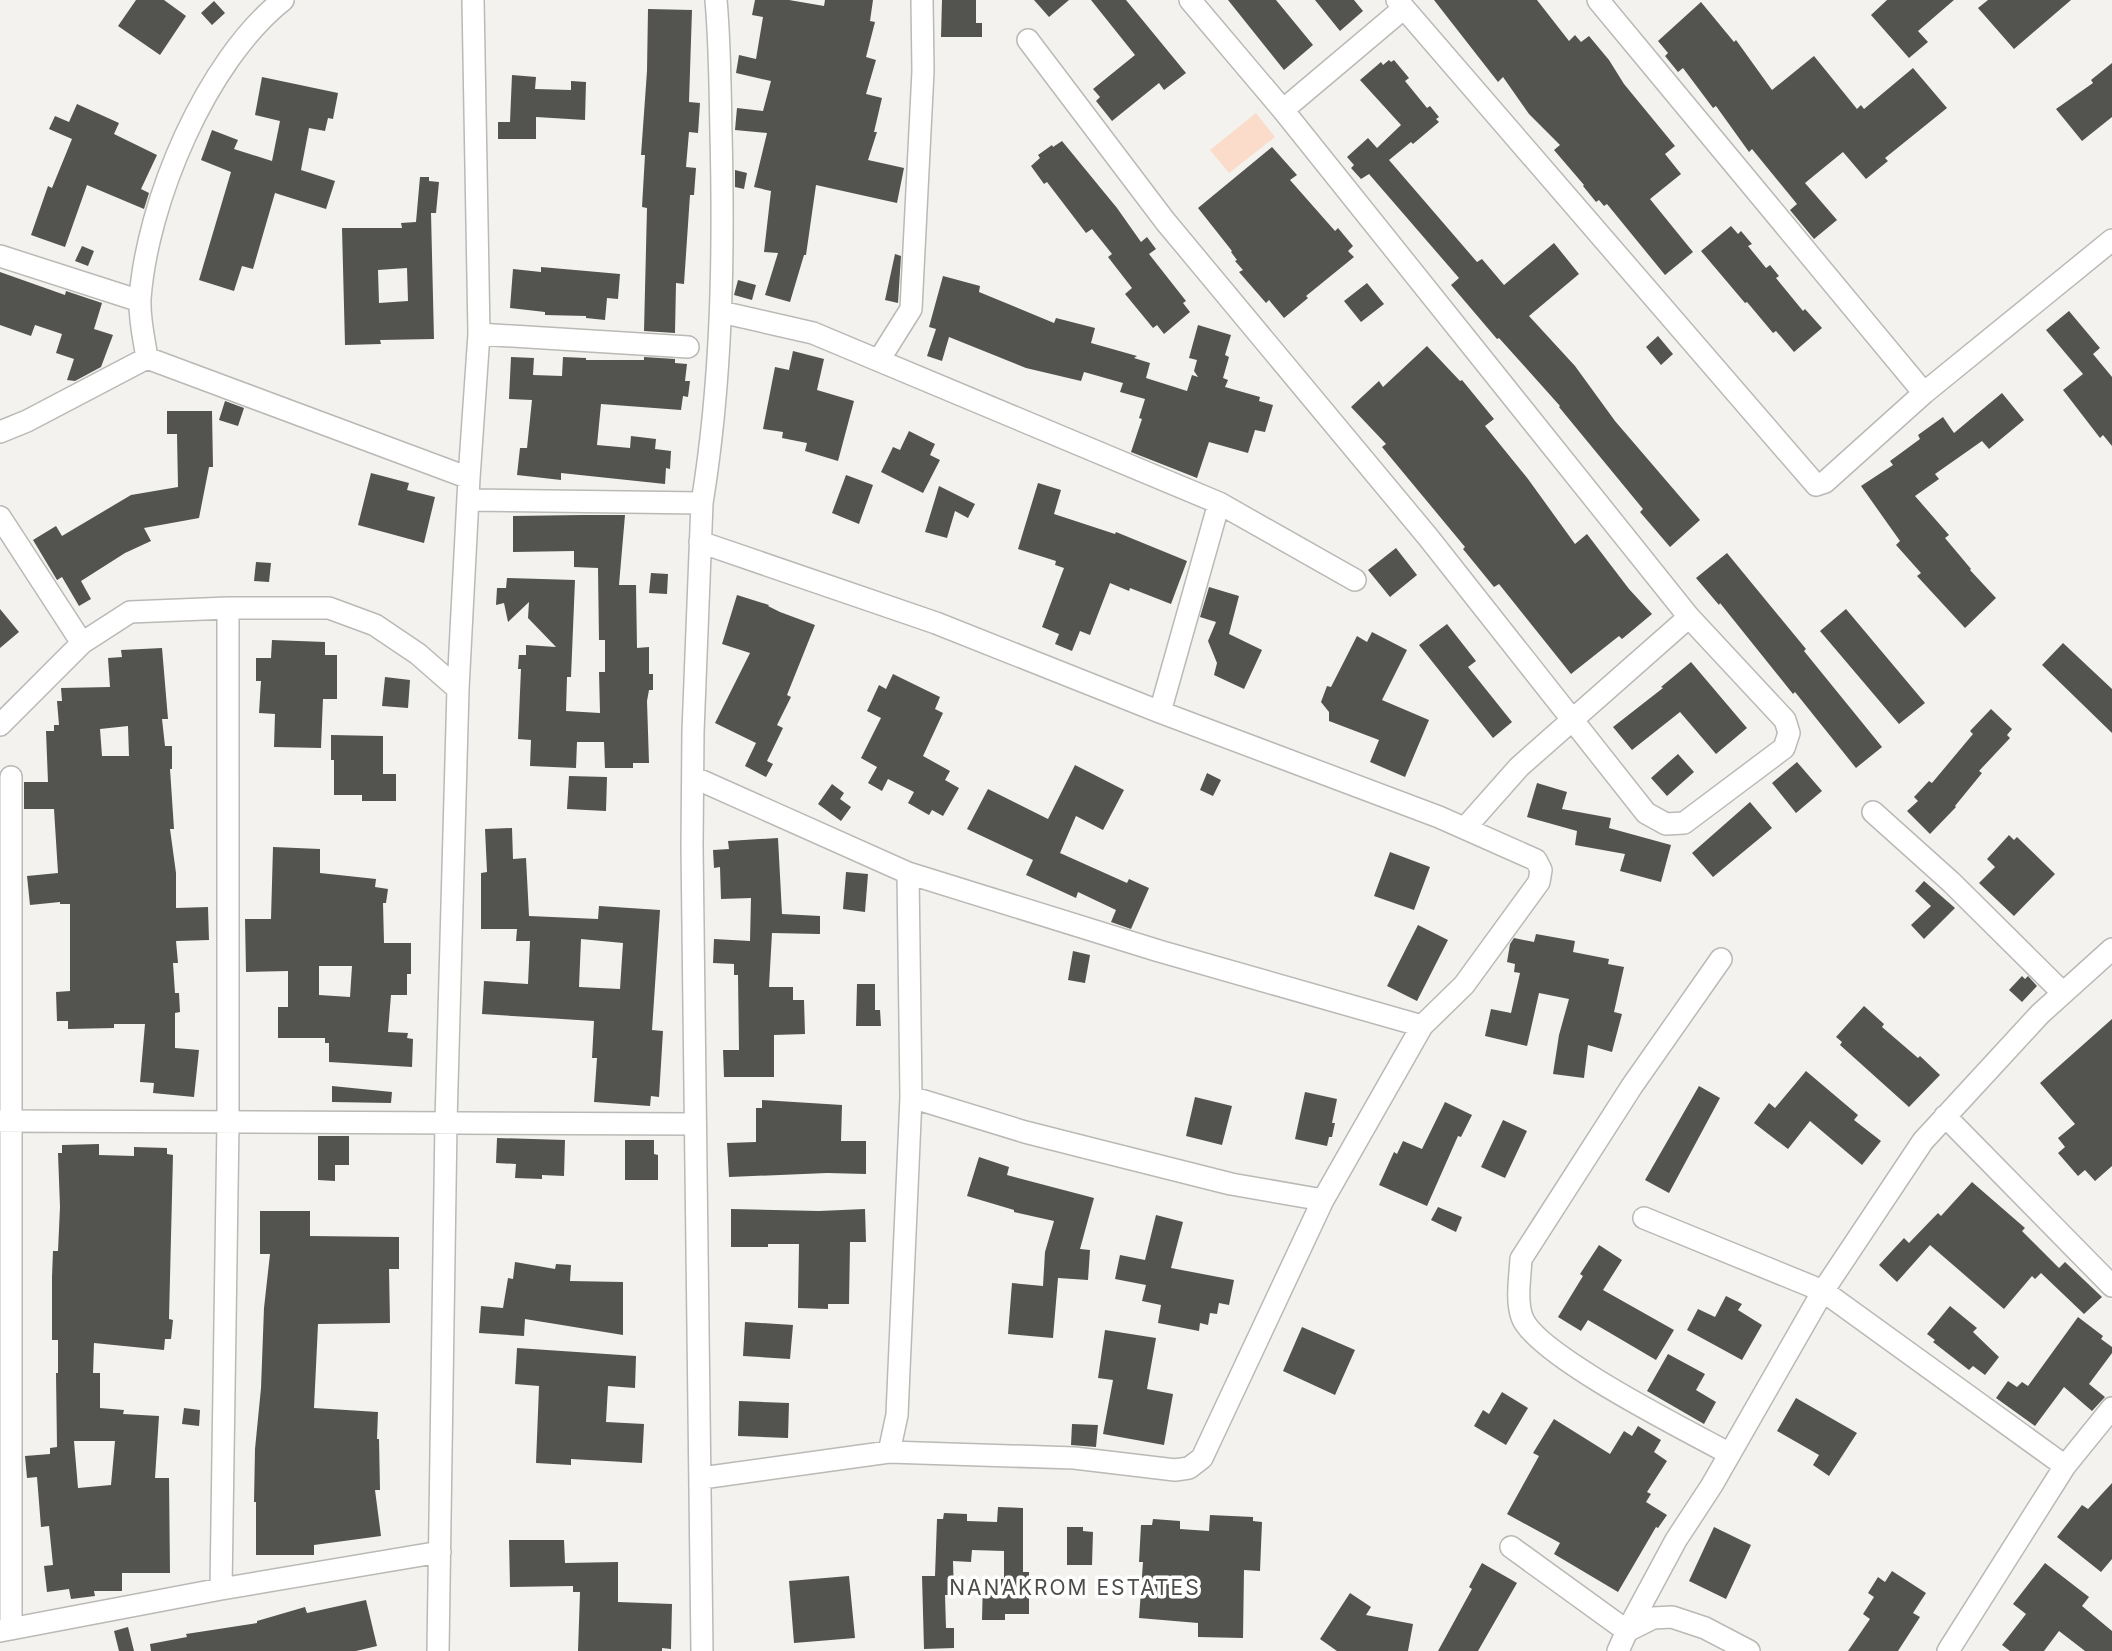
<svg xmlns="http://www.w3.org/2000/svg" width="2112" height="1651" font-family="Inter,sans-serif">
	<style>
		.green { fill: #fbdbc9 }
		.building { fill: #535350; fill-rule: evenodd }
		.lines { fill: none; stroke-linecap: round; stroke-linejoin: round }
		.minor-casing { stroke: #bbb9b6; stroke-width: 24 }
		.minor { stroke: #fff; stroke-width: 21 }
		.labels { text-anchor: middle; stroke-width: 7; stroke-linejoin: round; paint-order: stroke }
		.neighbourhood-label { font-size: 21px; letter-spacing: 2px; fill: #4d4c49; stroke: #fff }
	</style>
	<rect width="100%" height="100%" fill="#f3f2ee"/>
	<path class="green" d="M1256,113l19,24 -46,36 -19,-23z"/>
	<path class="building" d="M136,0h28l22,16 -26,39 -42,-29z
		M755,0h34l35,6 1,-6h48l-3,21 5,1 -9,35 10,3 -10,34 16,4 -8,34h3l-9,28 36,8 -7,35 -81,-18 -10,70h-2l-14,47 -25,-7 13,-42 -14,-1 7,-61 -17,-4 13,-54 -32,-3 2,-22 26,3 8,-30 -35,-8 3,-18 17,4 7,-42 -11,-2z
		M942,0h34v23h6v14h-41z
		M1034,0h35l-20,17z
		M1091,0h35l60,73 -22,17 -5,-7 -47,38 -16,-20 4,-4 -7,-8 42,-34z
		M1228,0h48l37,45 -29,25z
		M1315,0h39l9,11 -23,20z
		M1434,0h103l32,41 6,-6 6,7 8,-6 20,24 15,24 51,62 -10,8 16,20 -31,25 43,53 -28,23 -58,-71 -3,2 -5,-6 -3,2 -13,-16 1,-1 -30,-35 6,-5 -31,-31 -26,-37 -5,5z
		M1887,0h67l-36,31 10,11 -19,16 -38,-43z
		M1988,0h83l-57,49 -36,-41z
		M214,1l11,12 -13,12 -11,-12z
		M1701,2l33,40 2,-2 36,50 42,-34 43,53 4,-4 3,4 49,-41 34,40 -62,50 3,3 -22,18 -23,-27 -38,31 32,37 -23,19 -24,-29 7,-6 -45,-55 -3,3 -33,-46 -3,2 -30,-40 -5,4 -13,-16 3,-3 -10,-12z
		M648,9l44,1 -3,92 11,1 -2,30 -9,-1 -3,35 10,1 -2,27h-4l-6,89 -8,-1 -1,50 -31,-2 3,-123 -5,-1 3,-52h-4l6,-84z
		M1389,60l2,2 3,-2 15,18 -4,3 22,27 3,-2 9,11 -3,2 3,3 -26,22 -2,-2 -22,18 88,102 5,-3 22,26 50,-42 25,31 -50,42 46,50 40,55 85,99 -30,27 -30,-35 3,-3 -84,-102 1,-1 -61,-68 -2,1 -46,-54 8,-7 -90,-104 -8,5 -10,-11 3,-3 -7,-8 21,-19 9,10 24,-23 -41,-45 21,-18 2,3z
		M2112,63v54l-30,24 -26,-32 37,-26 -2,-3z
		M512,75l24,2 -1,12 36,1v-9l15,1 -1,38 -49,-3v22h-38v-17h12z
		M262,77l76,16 -5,26 -5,-1 -3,13 -16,-3 -8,42 34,11 -9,28 -51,-16 -22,76 -11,-3 -8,25 -35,-11 32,-108 -30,-12 11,-30 26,10 -4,9 38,12 8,-40 -25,-6z
		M77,104l42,19 -5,11 43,21 -16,34 8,4 -5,16 -57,-24 -22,62 -34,-12 17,-49 4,2 20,-49 -23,-10 6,-13 14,6z
		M1062,141l55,67 24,34 6,-5 9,12 -7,5 37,47 -3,2 7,9 -26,22 -7,-9 -4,3 -28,-34 7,-6 -24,-31 4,-3 -20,-25 -6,4 -39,-51 -3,2 -13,-18 9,-8 -2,-3 14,-10 1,2z
		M1272,147l25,28 -7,5 45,51 3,-3 15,18 -5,5 6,6 -48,39 2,2 -24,20 -15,-18 -3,3 -27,-31 4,-2 -8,-9 2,-1 -6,-8 1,-1 -34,-43z
		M735,170l12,3 -3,16 -9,-2z
		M420,177h9v4l10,1 -3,31h-5l3,126 -54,1 1,4 -36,1 -3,-117h60l-1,-5 15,-1zM407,268l1,33 -29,2 -1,-33z
		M1731,226l7,8 3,-3 11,13 -4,2 18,22 4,-3 9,11 -3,2 27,33 2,-2 17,19 -28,24 -18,-21 -3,2 -26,-31 -2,1 -44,-52z
		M82,246l12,5 -6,15 -13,-5z
		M895,254l6,2 -3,47 -13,-3z
		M541,267l79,7 -2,25 -11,-1 -2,22 -19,-2v-2l-41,-1v-3l-35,-4 3,-39 28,3z
		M0,272l65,23 1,-4 36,12 -8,26 19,6 -12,32 -26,14 -8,-1 7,-21 -18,-6 6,-19 -27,-9 -4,11 -31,-11z
		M943,276l37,10 -1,6 75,31 2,-5 39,10 -4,15 46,13 -3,2 16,5 -4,15 41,13 5,-16 6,2 -4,-6 3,-11 -8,-2 9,-33 33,10 -6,20 4,2 -6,21 5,2 -3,7 35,10 -1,4 14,4 -8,27 -10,-2 -7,23 -39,-11 -12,36 -66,-26 11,-33 -3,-1 6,-19 -25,-7 3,-9 -39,-11 -3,9 -55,-13 -77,-31 -7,24 -15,-5 9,-27 -7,-2z
		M738,280l18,5 -4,15 -18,-5z
		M1367,283l17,21 -23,18 -17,-21z
		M2069,311l31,37 -7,6 19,23v69l-9,-11 -3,3 -37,-48 20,-16 -37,-44z
		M1658,336l15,18 -12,11 -15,-18z
		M1427,346l33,35 2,-1 32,39 -9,7 43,53 47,65 12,-10 42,55 23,25 -30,25 -3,-3 -48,38 -72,-90 -5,3 -31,-38 2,-2 -83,-100 4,-3 -35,-37 28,-26 4,6z
		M793,351l31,8 -7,31 37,11 -16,60 -33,-10 2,-8 -25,-5 1,-6 -20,-3 12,-62 14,3z
		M511,357l23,1 -1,17 29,1 1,-19 23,1v2h58v-3l31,2v4l12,1 -2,17h5l-2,16 -5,-1 -2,14 -80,-6 -4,41 33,3 1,-12 25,3 -1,10 16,2 -1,18 -4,-1 -1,16 -104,-11v7l-44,-5 3,-27h7l5,-48 -23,-1z
		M2002,393l22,27 -35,29 -7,-8 -47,33 4,5 -24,17 34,39 -4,3 26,31 -1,1 26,28 -31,30 -48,-52 4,-3 -25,-28 4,-4 -39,-55 32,-21 -3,-4 30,-22 -2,-4 25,-18 11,16z
		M225,401l19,7 -6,18 -19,-6z
		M167,411h45l1,56h-4l-10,51 -55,10 7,13 -26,12 -44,28 10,18 -12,7 -17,-29 -5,3 -24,-40 23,-14 6,10 69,-41 47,-8 -1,-53h-10z
		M909,431l26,13 -5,11 10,5 -17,33 -42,-21 12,-25 7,3z
		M371,473l38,10 -2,7 28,7 -11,46 -66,-18z
		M846,475l27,10 -14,39 -27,-11z
		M1038,483l23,7 -7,24 61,20 1,-2 71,29 -16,43 -41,-16 -1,3 -19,-8 -20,52 -10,-4 -8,20 -17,-7 4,-10 -17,-7 22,-59 -9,-3 1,-4 -38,-12z
		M939,486l36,18 -7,14 -13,-7 -8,27 -22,-6z
		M582,515h43l-6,70h17l1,63 12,-1v27h4v16h-4l-2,11 2,62h-16v5h-28l-1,-26h-27l-1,26 -46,-2 1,-26 -13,-1 3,-70h-3l1,-14h7v-10l30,2 -28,-29 1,-16 -21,20 -4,-19 -8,2 1,-17h9l1,-10 68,2 -4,97h-4l-1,34 34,2 -1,-41h6v-32h-6l-1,-72 -24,-1v-16l-61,1v-36z
		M1396,548l21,27 -27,22 -22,-27z
		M1727,553l79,96 -2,2 78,96 -26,21 -61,-76 -2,2 -73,-91 -1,2 -23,-27z
		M256,562l15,1 -2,19 -15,-1z
		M651,573l17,1 -1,20 -18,-1z
		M1209,587l30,9 -10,38 33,16 -18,39 -30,-14 3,-12 -9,-22 8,-19 -16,-5z
		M737,595l32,10 -1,1 12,6 35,13 -28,70 4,2 -14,28 6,3 -16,33 6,3 -7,13 -21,-11 11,-23 -41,-20 35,-70 -28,-9z
		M0,609l19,23 -19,16z
		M1846,609l79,94 -26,21 -79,-93z
		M1447,624l29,37 -8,6 44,55 -19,16 -74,-93z
		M1372,632l35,18 -25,50 47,20 -24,57 -35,-15 9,-22 -50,-19v-9l-8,-10 6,-16 4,1 26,-51 10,6z
		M272,640l53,2v13h12v44h-14l-2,49 -47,-1 1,-33 -16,-1 2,-32h-5v-23h15z
		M2063,643l49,46v44l-70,-68z
		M162,648l6,71h-6l3,27h7v23h-2l4,60h-4l6,44v35l32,-1 1,33 -33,1 2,22h-5l2,30h4l1,19 -5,1v35l24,2 -5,47 -41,-4 1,-10 -14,-1 5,-58h-31v4l-46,1v-8h-11l-1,-29 14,-1v-87h-10v-2l-30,3 -3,-29 31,-3 -4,-64h-30v-27h24l-2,-51h8v-6h5l-2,-24h5l-1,-13 49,-1 -2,-29 14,-1 -1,-7zM128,726l1,30h-27l-2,-27z
		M1691,662l56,66 -31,26 -36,-42 -48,38 -19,-23 50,-39 -2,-1z
		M893,674l47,23 -5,12 8,4 -20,43 27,15 -5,9 14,8 -16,28 -11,-6 -3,5 -21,-12 6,-11 -26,-13 -6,12 -14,-8 9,-16 -16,-9 20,-40 -14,-7 12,-26 7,4z
		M385,677l25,3 -2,28 -26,-2z
		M1991,709l21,20 -5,6 3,3 -31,33 3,2 -27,33 1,1 -26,27 -23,-23 11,-10 -4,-4 15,-16 3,2 41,-49 -3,-3z
		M331,735l52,1v38h13v27h-34v-6h-28v-35h-3z
		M1678,754l16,18 -27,24 -16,-18z
		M1797,762l25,29 -26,22 -24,-30z
		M1075,765l49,25 -21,40 -27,-14 -16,37 67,30 2,-4 20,9 -18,41 -20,-7 5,-12 -38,-18 -2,6 -50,-23 7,-15 -66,-31 21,-40 60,30z
		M1207,773l14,7 -8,16 -13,-6z
		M569,776l38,1 -1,34 -39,-2z
		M1537,783l30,9 -5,17 49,9 -2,10 62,17 -10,37 -41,-11 5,-17 -50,-9 2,-14 -50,-14z
		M832,784l12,9 -4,6 11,8 -10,14 -23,-17z
		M1750,802l22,26 -59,49 -21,-24z
		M512,828l1,31 13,-1 3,58 69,3 1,-13 61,4 -8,120 11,1 -4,66 -8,-1 -1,10 -56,-4 3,-44h-5l2,-37 -112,-7 2,-33 44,3 2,-43h-14l1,-12h-36v-56l6,-1 -2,-43zM581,939l42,4 -3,46 -41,-2z
		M2009,835l5,5 3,-3 38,37 -41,42 -35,-33 16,-16 -8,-8z
		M778,838l4,76 38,2v18l-48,-1 -3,54h24v13h11l1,34 -31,1v42h-50l-1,-27h16l-1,-75h-4v-11l-21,-1 1,-24 36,2 1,-43 -30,1 -1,-32 -6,1 -1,-18 16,-1 -1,-8z
		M273,847l47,2v24l56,6 -1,8 13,2 -2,14h-3l1,40h27v31h-4v21h-16l-3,37 20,1 -1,5 6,1 -1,28 -83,-5v-19h-4v-5h-47v-31h10v-36l-42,1 -1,-53h26zM319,966h33l-2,31 -31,-2z
		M1390,852l40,15 -16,43 -40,-14z
		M846,872l22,2 -3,38 -22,-3z
		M1924,881l31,27 -31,31 -13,-14 20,-19 -16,-15z
		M1418,925l30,15 -31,61 -30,-15z
		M1536,934l39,7 -2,11 36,7 -1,5 16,3 -10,45 8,2 -10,38 -24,-7 -4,33 -31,-4 6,-39 10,-36 -30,-6 -12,53 -42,-10 6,-27 20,4 9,-40 -6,-1 1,-8 -8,-2 3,-18 4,-6 20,4z
		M1073,951l17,4 -5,28 -17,-3z
		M2022,976l3,3 3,-3 9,10 -15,16 -13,-12z
		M857,984h18v26h5l1,16h-25z
		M1864,1006l20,18 -2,3 36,31 2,-2 20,19 -31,32 -69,-62 2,-3 -6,-5z
		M2112,1019v147l-17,15 -10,-11 -7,6 -20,-23 7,-6 -7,-9 17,-14 -35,-41z
		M1806,1071l52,44 -4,5 27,21 -19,24 -52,-44 -22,28 -34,-26 15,-20 6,5z
		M332,1086l60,6 -1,11 -59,-1z
		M1699,1086l21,12 -51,95 -24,-13z
		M1305,1092l32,7 -5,24h3l-3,14h-3l-2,9 -32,-7z
		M1195,1097l37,9 -10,39 -36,-9z
		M762,1100l80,5 -1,36h25v33l-39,-1 -98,4 -2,-34 29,-1v-34h6z
		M1445,1102l27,13 -11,22 -3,-1 -31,70 -48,-21 15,-33 3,2 6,-13 19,8z
		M1503,1120l24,11 -22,47 -24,-11z
		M318,1136h31v29h-14v16l-17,-1z
		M497,1138l68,2 -1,36 -22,-1v4l-27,-1 1,-14 -20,-1z
		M625,1140h29v14l4,1v25h-33z
		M99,1144v11l35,1v-9l33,1v6l6,1 -4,164 4,1 -2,19h-6l-1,11 -70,-7 -1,30h7v35l24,2 -1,4 36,2 -4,62h14l1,95h-48v18h-28l1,5 -24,3 -2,-10 -22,3 -3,-26 9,-1 -4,-39 -8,1 -4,-50 -10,1 -2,-22 25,-2v-6l7,-1 -1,-74h2v-33h-6v-63l1,-26h5l2,-44 -2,-54h4v-8zM74,1441h41l-4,44 -33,3z
		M979,1157l30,10 -2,8 87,23 -14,51 10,1 -2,30 -30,-2 -5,60 -45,-4 4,-51 31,3 2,-34 9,-31 -40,-9v-2l-47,-14z
		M1972,1182l53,46 -3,3 37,37 6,-6 37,35 -18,17 -43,-41 -6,6 -3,-3 -28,33 -74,-64 -33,37 -18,-17 25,-27 5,5 29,-30 3,3z
		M1438,1207l24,10 -6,15 -25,-12z
		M731,1209l88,2 46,-2 1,33h-16l-1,62h-21v5l-30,-1 1,-64h-31v3h-37z
		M260,1211h50v25l89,1v32h-10l1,54 -72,1 -4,84 64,4 -1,27h2l1,51h-5l6,46 -67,9v10h-58v-53h-2l1,-53 6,-61 3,-80 6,-54h-10z
		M1156,1215l27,7 -12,46 63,12 -5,25 -10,-2 -2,11 -7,-1 -2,12 -8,-2 -1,8 -41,-8 3,-18 -19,-4 4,-16 -31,-6 5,-24 25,5z
		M1599,1245l23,15 -19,30 71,40 -18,30 -68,-40 -7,11 -23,-14 25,-41 -3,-2z
		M515,1262l40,7 1,-5 15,1 -1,16 53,1v53l-98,-16 -1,17 -45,-3 2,-27 22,2 5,-30 5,1z
		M1726,1296l16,8 -4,6 24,15 -20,35 -55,-30 11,-21 17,8z
		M1950,1306l27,22 -4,4 26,25 -14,18 -12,-9 -4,4 -36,-28 2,-2 -8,-6z
		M2078,1317l25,19 -2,3 11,8v6l-23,31 16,13 -13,14 -28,-24 -29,39 -39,-28 12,-17 9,6 5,-5 6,4z
		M745,1322l48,3 -3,34 -47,-3z
		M1302,1327l53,23 -20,45 -52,-24z
		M1105,1330l51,8 -9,51 26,5 -9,51 -61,-11 10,-54 -15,-2z
		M517,1348l119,8 -1,32 -27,-2 -2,36 38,2 -2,39 -71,-4v6l-35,-2 3,-77 -24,-2z
		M1668,1354l37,20 -9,16 20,12 -12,22 -57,-33z
		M1502,1392l26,16 -22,37 -32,-19 9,-16 6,4z
		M1796,1398l61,35 -28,43 -16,-11 6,-10 -42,-24z
		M739,1401l50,2 -1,35 -50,-2z
		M184,1408l16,2 -1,16 -17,-2z
		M1554,1419l56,35 14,-23 8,5 6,-10 23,14 -7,12 13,9 -20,31 4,2 -5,8 21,13 -9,13 -2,-1 -38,65 -64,-38 6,-11 -53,-29 32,-58 -6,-3z
		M1072,1424l26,1 -2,22 -25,-2z
		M2112,1483v76l-11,13 -44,-35 25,-32 6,4z
		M998,1507l25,1v64h6v42h-24v6h-23l1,-41h21v-28l-32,-1 -1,12 -18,-1 1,34h-9l1,33h8v20l-30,1 -2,-73h13l2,-57h6l1,-6 23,1v7l30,1z
		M1210,1515l43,2v4l9,1 -2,49 -16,-1 -1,68 -45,-1v-14l-59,-5 4,-56h-4l2,-37h11l1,-6 27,2v8l29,2z
		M1067,1527h16v4l10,1 -1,33h-25z
		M1714,1527l37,18 -25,54 -37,-18z
		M509,1540h55l1,23 53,-1v40l54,2 -1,45 -9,-1v3h-84l2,-59h-7v-6l-63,1z
		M1482,1563l35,20 -39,68h-40l34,-62 -3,-2z
		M2045,1563l44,34 -7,9 30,25v20h-27l-26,-20 -15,20h-34l-8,-6 24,-31 -13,-10z
		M1892,1571l34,22 -13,20 7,4 -22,34h-50l22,-32 -7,-5 11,-17 -6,-4 10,-16 7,5z
		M849,1576l6,62 -61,5 -5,-62z
		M1350,1593l21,14 -5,8 47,9 -5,27h-71l-17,-12z
		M366,1600l11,46 -21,5h-205l-1,-7 37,-7 -1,-3 71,-11v-2l48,-14 2,6z
		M128,1627l6,24h-15l-5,-20z"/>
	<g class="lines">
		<defs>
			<path id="minor" d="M1397,0l419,485 9,-3 99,-89 188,-153
				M1598,0l326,393
				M1028,40l137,181 263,316 218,276 20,11 18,-1 100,-75 5,-15 -4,-13 -96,-103 -406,-507 -93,-110
				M1283,110l121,-102
				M0,256l140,45
				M721,312l92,21 406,170 136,77
				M479,334l209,13
				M147,358c-3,-19 -8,-40 -7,-59 7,-97 66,-238 143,-299
				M879,360l32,-51 12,-238 -1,-71
				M0,432l27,-11 120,-63 322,120
				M469,500l233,3
				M0,517l82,126
				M700,542l236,81 224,89 279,105 97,43 5,10 -2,12 -75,103 -42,41 -99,174 -121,258 -13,10 -14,2 -101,-12 -185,-6 -187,26
				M1160,712l59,-209
				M0,725l82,-82 48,-31 98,-4h101l46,17 43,29 40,35
				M11,777v852
				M693,777l215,96 251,78 263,75
				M1873,812l78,70 112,111
				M1465,828l54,-61 170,-150
				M1721,959l-89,127 -111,173c-1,18 -5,42 1,58 13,38 168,115 208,137
				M911,1097l114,35 71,18 135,34 92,16
				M1945,1116l167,170
				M0,1121l694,3
				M1644,1218l179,73 242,175
				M889,1452l8,-37 14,-318 -3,-224
				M1511,1547l116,84 49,-91 36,-55 111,-194 100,-150 117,-127 72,-65
				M221,1589l7,-466v-515
				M0,1631l221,-42 219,-37
				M438,1651l8,-529 12,-433 11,-211 10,-144 -6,-334
				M702,1651l-10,-805 1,-114 9,-229c20,-122 22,-247 19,-370 -1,-44 -1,-89 -5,-133
				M1618,1651l9,-20 26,-13 19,-1 33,11 44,23
				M1948,1651l117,-185 47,-58"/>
		</defs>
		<use href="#minor" class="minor-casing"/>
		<use href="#minor" class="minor"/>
	</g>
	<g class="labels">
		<g class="neighbourhood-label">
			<text x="1075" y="1595">NANAKROM ESTATES</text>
		</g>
	</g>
</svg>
